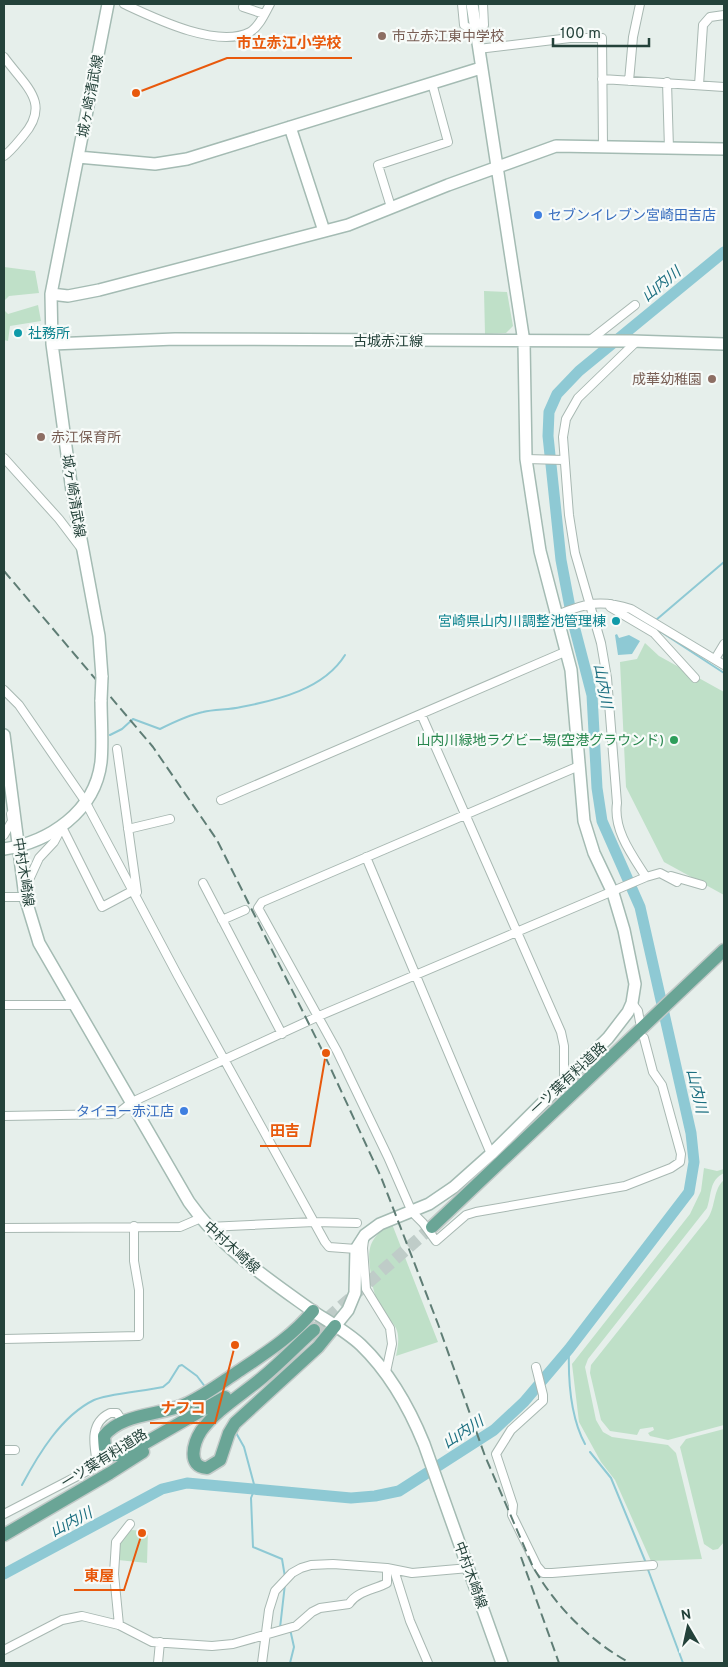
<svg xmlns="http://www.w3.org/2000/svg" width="728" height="1667" font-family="Overpass,'Noto Sans JP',sans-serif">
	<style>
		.green { fill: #bfe0c8 }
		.water { fill: #8ec9d4 }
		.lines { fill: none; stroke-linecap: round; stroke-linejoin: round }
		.stream { stroke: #8ec9d4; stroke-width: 2 }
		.river { stroke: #8ec9d4; stroke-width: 11 }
		.primary-tunnel { stroke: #bfccc8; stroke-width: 12; stroke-dasharray: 12 6; stroke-linecap: butt }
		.street-casing { stroke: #a8b8b2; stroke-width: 10 }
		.secondary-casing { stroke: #a4bbb3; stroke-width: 14 }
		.primary-casing { stroke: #c2cac8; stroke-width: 15 }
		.street { stroke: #fff; stroke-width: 8 }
		.secondary { stroke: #fff; stroke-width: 11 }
		.primary { stroke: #6aa596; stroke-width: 12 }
		.rail { stroke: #5f7d75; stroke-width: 2; stroke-dasharray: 10 5; stroke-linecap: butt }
		.secondary-bridge-casing { stroke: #a4bbb3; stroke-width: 14; stroke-linecap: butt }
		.secondary-bridge { stroke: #fff; stroke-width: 11 }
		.education-dot { fill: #8d6e63; stroke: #f7fbf9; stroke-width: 2 }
		.shop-dot { fill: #3f7fe0; stroke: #f7fbf9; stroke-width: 2 }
		.culture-dot { fill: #0f9aa8; stroke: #f7fbf9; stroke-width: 2 }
		.leisure-dot { fill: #2e9e5b; stroke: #f7fbf9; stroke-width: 2 }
		.labels { text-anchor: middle; stroke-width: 4.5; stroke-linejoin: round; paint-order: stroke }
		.education-label { font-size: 14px; fill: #785e54; stroke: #f7fbf9; text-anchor: start }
		.street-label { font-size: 14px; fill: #24423a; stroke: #f7fbf9 }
		.shop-label { font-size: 14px; fill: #366cbe; stroke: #f7fbf9; text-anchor: start }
		.culture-label { font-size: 14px; fill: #0d838f; stroke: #f7fbf9; text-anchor: start }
		.leisure-label { font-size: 14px; fill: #27864d; stroke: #f7fbf9; text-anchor: end }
		.water-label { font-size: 15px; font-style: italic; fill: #1c6f80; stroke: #f7fbf9 }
		.leader { fill: none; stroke: #e8590c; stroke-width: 2 }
		.callout-dot { fill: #e8590c; stroke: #f7fbf9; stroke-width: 2 }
		.callout-label { font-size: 15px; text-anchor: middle; font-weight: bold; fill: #e8590c; stroke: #f7fbf9; stroke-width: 4.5; stroke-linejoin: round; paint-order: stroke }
	</style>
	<rect width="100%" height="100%" fill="#e6efeb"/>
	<path class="green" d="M4,267l31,4 4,22 -30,3 -5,5z
		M484,291l23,1 6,34 -7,7 -21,1z
		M38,305l3,16 -31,5 -2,15 -4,-1v-30l4,4z
		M645,643l14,13 65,36v203l-60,-33 -38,-75 -6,-125 17,-3z
		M704,1168l13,3 7,-2v4c-15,7 -12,21 -17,35l-119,151 -3,8 11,53 7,12 9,5 56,8 8,8 26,106 -51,2 -36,-81 -14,-18 -22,-40 -7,-58 118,-150 11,-23z
		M724,1180v245l-56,15 -18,-4 -2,-3 6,-3 -1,-3 -13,2 -3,6 -27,-4 -9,-11 -11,-47 1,-8 117,-147c8,-12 5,-29 16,-38z
		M392,1224l46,118 -42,14c8,-36 -7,-29 -19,-55 -3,-8 -5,-17 -6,-26 -4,-26 -3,-37 21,-51z
		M724,1429v113l-6,7 -5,1 -9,-6 -24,-97 6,-8z
		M131,1530l17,1 -1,32 -29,-3 1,-18z"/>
	<path class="water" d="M617,634l2,4 10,-3 11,6 -8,13 -14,1 -3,-20z"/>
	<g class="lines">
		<path class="stream" d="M656,620l68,-58
			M655,628l69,45
			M110,735l12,-6 11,-10 27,10c14,-7 28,-14 43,-17 12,-3 26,-2 38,-5 37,-7 83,-18 104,-52
			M569,1349c-1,31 1,67 16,95
			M235,1431l9,16 11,41 -4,10 2,49 29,12 3,18
			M590,1452l21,26 35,85
			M22,1485c16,-30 39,-69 72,-85 12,-6 51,-9 69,-13l6,-5 10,-16 3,-1 15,11 9,12
			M647,1567l36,96
			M280,1628l5,-44
			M290,1629l4,18 -4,16"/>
		<path class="river" d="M4,1574l158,-85 25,-6 164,15 24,-2 24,-5 95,-61 30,-28 45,-53 120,-157 5,-30 -3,-29 -51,-226 -38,-86 -5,-33 -5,-93 -20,-77 -11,-58 -13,-124 1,-24 8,-18 22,-23 145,-119"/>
		<path class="primary-tunnel" d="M314,1330l118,-103"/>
		<defs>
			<path id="street" d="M124,4c30,14 93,45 126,28 9,-5 15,-19 20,-28
				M462,4l2,21 6,4 14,-4 -1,-21
				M243,7l21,7
				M478,49l92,-11h32l1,108
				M4,57c21,29 48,46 19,79 -6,7 -12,15 -19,20
				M602,79l122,8
				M629,81l4,-44 7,-33
				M667,82l2,67
				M699,85l4,-60 7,-8 14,-2
				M391,207l-13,-42 70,-23 -16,-59
				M589,341l46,-36
				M637,341l-59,57 -12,21 -3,18 6,78 6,38 26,90 6,35 10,125c-4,27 15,52 29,74
				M4,458l55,61 22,29
				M526,459l38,1
				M611,604l-1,3 44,26 41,45
				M557,615c29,-12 44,-16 74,-6l93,56
				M715,659l9,-15
				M4,690l15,15 66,96 93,175 147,266 4,5 27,2
				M421,714l140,318 3,14v35
				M117,749l20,143
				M579,766l-317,136 -4,6 79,143 51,106 24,55 11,11 13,18 30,-26 10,-3 149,-26 46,-18 9,-6 1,-8 -19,-69 -9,-13 -9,-34
				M221,800l346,-149
				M62,827l40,80 32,-17
				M128,829l42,-10
				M4,835l8,-14 -1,-7
				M366,857l125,297
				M671,876l31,9
				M203,883l79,151
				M4,897h21l3,-15 11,-24 15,-16 8,-15
				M222,920l23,-10
				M632,1003l6,8 2,11
				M4,1005h70
				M4,1116l113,-2 15,-12 187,-86 327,-139 14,-4 17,9
				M208,1227l106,-5 43,1
				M4,1228l176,-1 21,-9
				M364,1240l-1,8 3,41 24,39 2,16 -6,28
				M4,1339l135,-3v-46l-5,-29v-35
				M536,1367l7,28v6l-32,29 -15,24 17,51 -1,10 25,51 6,7h9l101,-8
				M4,1450h11
				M4,1514l89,-46 4,-5c-3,-18 -8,-40 13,-50h7l6,9
				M394,1570l16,51 18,42
				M119,1625l-5,-51 2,-32 14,-18
				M4,1650l58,-30 20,-4 37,9 33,17 60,4 21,-2 63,-18 16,-14 8,-4 29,-4c8,-13 25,-14 38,-21v-15
				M158,1663l2,-21
				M262,1663l7,-53 6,-19 17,-18 9,-5 10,-3 22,-1 54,4 25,5 57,-5"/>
			<path id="secondary" d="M290,127l34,104
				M78,157l77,7 32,-5 294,-91
				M51,294l17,2 31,-6 249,-65 100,-40 108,-39 168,3
				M52,344l123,-5 457,2 92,3
				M102,677l-3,-41 -27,-145 -20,-147 -1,-50 57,-290
				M4,735l21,162 14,46 150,259c33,47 79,77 125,110 15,10 33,20 47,33 28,27 48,62 63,99l78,219
				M4,849c45,-7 91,-37 97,-87 2,-20 0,-41 0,-62
				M335,1326l13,-16 7,-17 1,-44 9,-14 15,-11 49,-20 25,-17 37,-33 117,-116 20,-26 4,-9 3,-19 -11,-54 -11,-37 -19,-40 -10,-32 -13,-151 -31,-119 -14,-92 -2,-117 -52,-338"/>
			<path id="primary" d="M432,1227l292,-277
				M314,1330c-17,15 -34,33 -51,47 -20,17 -47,33 -62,54 -7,11 -15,36 6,37l13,-8 9,-27 6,-10 83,-76 17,-21
				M225,1397l-92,53 -13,5h-6l-9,-6 -1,-13c19,-24 59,-20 84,-33 17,-8 33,-20 48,-30 28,-19 56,-36 77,-62
				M4,1535l106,-62 33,-21"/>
		</defs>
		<use href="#street" class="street-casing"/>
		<use href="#secondary" class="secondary-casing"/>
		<use href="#primary" class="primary-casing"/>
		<use href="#street" class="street"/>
		<use href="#secondary" class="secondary"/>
		<use href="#primary" class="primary"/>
		<path class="rail" d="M4,571l149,176 64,93 107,214 57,123 57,147 47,132 48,111c23,40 57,74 97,96
			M521,1557l38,106"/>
		<defs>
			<path id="secondary-bridge" d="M101,700l1,-23"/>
		</defs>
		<use href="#secondary-bridge" class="secondary-bridge-casing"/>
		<use href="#secondary-bridge" class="secondary-bridge"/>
	</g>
	<g class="education-dot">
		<circle cx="382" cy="36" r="5"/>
		<circle cx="712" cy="379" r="5"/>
		<circle cx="41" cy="437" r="5"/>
	</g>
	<g class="shop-dot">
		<circle cx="538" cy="215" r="5"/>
		<circle cx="184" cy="1111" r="5"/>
	</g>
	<g class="culture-dot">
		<circle cx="18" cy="333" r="5"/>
		<circle cx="616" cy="621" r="5"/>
	</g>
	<circle class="leisure-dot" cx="674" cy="740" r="5"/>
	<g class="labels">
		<g class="education-label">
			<text x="392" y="41">市立赤江東中学校</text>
			<text x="702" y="384" text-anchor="end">成華幼稚園</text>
			<text x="51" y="442">赤江保育所</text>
		</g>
		<g class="street-label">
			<text transform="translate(90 96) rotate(-79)" y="5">城ヶ崎清武線</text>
			<text x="388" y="346">古城赤江線</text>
			<text transform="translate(74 496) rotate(81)" y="5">城ヶ崎清武線</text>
			<text transform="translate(24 872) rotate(81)" y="5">中村木崎線</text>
			<text transform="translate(568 1078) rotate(-43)" y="5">一ツ葉有料道路</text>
			<text transform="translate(232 1247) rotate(42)" y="5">中村木崎線</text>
			<text transform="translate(104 1458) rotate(-32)" y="5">一ツ葉有料道路</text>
			<text transform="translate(471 1575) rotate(70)" y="5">中村木崎線</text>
		</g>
		<g class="shop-label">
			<text x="548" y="220">セブンイレブン宮崎田吉店</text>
			<text x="174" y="1116" text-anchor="end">タイヨー赤江店</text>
		</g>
		<g class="culture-label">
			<text x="28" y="338">社務所</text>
			<text x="606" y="626" text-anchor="end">宮崎県山内川調整池管理棟</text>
		</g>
		<g class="leisure-label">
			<text x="664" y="745">山内川緑地ラグビー場(空港グラウンド)</text>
		</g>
		<g class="water-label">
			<text transform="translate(661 284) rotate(-39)" y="5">山内川</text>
			<text transform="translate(603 686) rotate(80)" y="5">山内川</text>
			<text transform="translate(697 1091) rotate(77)" y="5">山内川</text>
			<text transform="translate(463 1432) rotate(-33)" y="5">山内川</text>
			<text transform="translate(71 1522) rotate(-28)" y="5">山内川</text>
		</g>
	</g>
	<path class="leader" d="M136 93L227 58H352M326 1053L310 1146H260M235 1345L215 1423H150M142 1533L124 1590H74"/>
	<g class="callout-dot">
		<circle cx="136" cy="93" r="5"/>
		<circle cx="326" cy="1053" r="5"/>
		<circle cx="235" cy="1345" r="5"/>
		<circle cx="142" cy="1533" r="5"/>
	</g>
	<g class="callout-label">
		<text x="289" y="48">市立赤江小学校</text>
		<text x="285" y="1136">田吉</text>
		<text x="183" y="1413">ナフコ</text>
		<text x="99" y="1581">東屋</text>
	</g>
	<rect width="728" height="1667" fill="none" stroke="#24423a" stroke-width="10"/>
	<g transform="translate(688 1627) rotate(351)" stroke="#f7fbf9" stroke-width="4" paint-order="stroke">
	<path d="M0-4L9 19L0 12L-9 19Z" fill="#24423a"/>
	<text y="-8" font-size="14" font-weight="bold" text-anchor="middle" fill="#24423a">N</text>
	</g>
	<path d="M553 38v8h96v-8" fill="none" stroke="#24423a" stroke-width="2.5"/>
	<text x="560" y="38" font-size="15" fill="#24423a" stroke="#f7fbf9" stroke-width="4" paint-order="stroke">100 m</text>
</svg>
